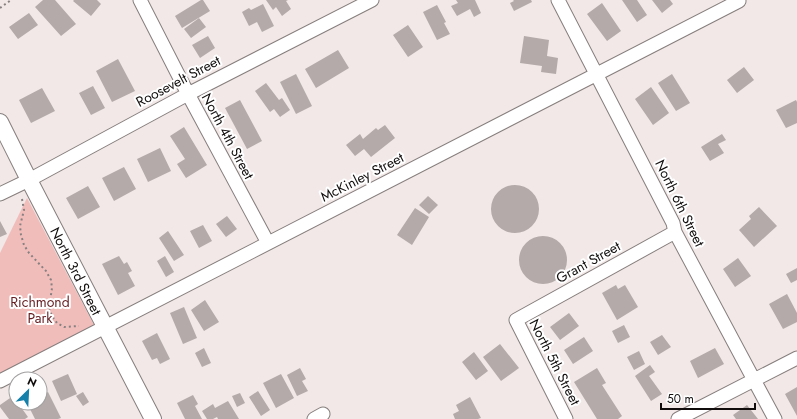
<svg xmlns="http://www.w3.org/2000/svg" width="797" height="419" font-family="Jost,sans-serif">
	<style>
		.green { fill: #f0bdbb }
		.building { fill: #b3aaa9 }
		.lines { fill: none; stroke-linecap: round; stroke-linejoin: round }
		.minor-casing { stroke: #867e7d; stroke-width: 15 }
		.tertiary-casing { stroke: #867e7d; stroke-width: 18 }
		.path { stroke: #888181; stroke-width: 2; stroke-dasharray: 2 3; stroke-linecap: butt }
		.minor { stroke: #fff; stroke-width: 13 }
		.tertiary { stroke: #fff; stroke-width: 16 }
		.labels { text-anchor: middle; stroke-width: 4; stroke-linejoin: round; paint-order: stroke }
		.street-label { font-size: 14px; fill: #110d0d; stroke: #fff }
		.park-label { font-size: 14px; fill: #631c20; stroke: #fff }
	</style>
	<rect width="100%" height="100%" fill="#f1e8e7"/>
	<path class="green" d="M27,198l68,129 -95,49v-123z"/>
	<path class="building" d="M43,0h12l21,24 -15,12 -26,-29z
		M74,0h23l4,4 -10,12 -18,-15z
		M201,0h2l7,11 -28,17 -7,-12z
		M266,0h22l-2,1 5,8 -9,7 -6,-9 -3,3z
		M456,0h19l6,13 -7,4 -4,-8 -13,7 -6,-10 7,-3z
		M513,0h18l1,2 -18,9 -4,-8 4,-2z
		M622,0h15l10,15 -10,7z
		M652,0h18l3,4 -11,9z
		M602,3l19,28 -14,10 -20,-27z
		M263,4l11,22 -12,6 -5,-10 -8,4 -7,-14 7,-4 2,2z
		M437,5l9,17 -2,1 6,11 -13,6 -14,-28z
		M29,13l9,12 -20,14 -9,-12z
		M199,18l7,9 -15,11 -7,-9z
		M408,25l15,22 -15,10 -15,-22z
		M208,36l7,12 -15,10 -8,-13z
		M524,36l25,4 -2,16 11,2 -2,16 -15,-2 1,-6 -22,-3z
		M338,50l11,18 -33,20 -11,-19z
		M118,59l17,32 -23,11 -16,-31z
		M744,67l10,13 -17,13 -10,-13z
		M296,74l16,32 -16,8 -16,-32z
		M672,74l18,29 -14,8 -18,-28z
		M266,83l13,17 3,-2 8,12 -10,7 -6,-8 -4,3 -15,-21z
		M93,86l12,22 -14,7 -12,-22z
		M651,87l18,26 -16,12 -18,-26z
		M42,88l13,23 -24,12 -12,-23z
		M240,100l22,41 -15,8 -22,-41z
		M796,100l1,2v21l-11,5 -10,-18z
		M385,125l10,13 -24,19 -7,-8 -9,7 -9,-11 14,-11 3,5 13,-11 2,2z
		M184,127l23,38 -21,13 -9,-14 8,-5 -15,-23z
		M722,134l4,6 -8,4 6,9 -14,8 -9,-14z
		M160,148l11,23 -23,11 -11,-23z
		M124,167l12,22 -22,12 -12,-23z
		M491 209a24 24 0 1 1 48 0a24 24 0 1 1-48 0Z
		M88,186l12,21 -22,12 -12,-21z
		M428,196l10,9 -9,9 -10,-9z
		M759,207l18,19 -23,21 -15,-17 12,-11 -2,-3z
		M415,208l14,9 -17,28 -15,-10z
		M227,216l10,13 -11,8 -10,-13z
		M0,221l7,13 -7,3z
		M203,225l9,16 -13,7 -9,-17z
		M168,231l16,24 -10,6 -15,-23z
		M519 260a24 24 0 1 1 48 0a24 24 0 1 1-48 0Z
		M119,256l5,8 3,-2 5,9 -4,2 7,13 -17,9 -16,-31z
		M165,256l9,16 -8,5 -9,-16z
		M738,258l13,18 -16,11 -12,-18z
		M797,268v12l-6,3 -5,-9z
		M616,285l2,4 7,-4 13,22 -21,13 -15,-27z
		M787,294l10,19v9l-14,7 -14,-25z
		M205,300l14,22 -15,9 -13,-21z
		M184,307l13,31 -14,6 -13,-31z
		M569,313l10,13 -19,14 -10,-13z
		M624,325l6,12 -12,6 -6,-12z
		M157,333l13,26 -10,5 -3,-6 -5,2 -10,-19z
		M662,335l9,12 -13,8 -8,-13z
		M584,337l9,14 -20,13 -9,-14z
		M500,344l19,24 -18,13 -18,-24z
		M204,348l7,15 -9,4 -7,-14z
		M715,348l9,16 -26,14 -8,-17z
		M639,351l6,13 -11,6 -7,-13z
		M474,352l14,19 -12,9 -14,-18z
		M650,365l5,7 -6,4 13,18 -11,7 -16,-25z
		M300,368l6,11 -4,2 6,10 -11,5 -10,-21z
		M597,368l9,15 -4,2 20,31 -4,3h-21l-23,-37z
		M68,374l9,20 -16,7 -9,-20z
		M281,374l13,24 -18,10 -13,-25z
		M797,387v29l-12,-22z
		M258,391l12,19 -9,6 -12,-19z
		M48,392l13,26 -3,1h-23l-8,-16h13v-7z
		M83,392l6,10 -6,4 -7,-10z
		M240,393l5,10 -8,4 -5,-11z
		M193,395l5,9 -3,2 7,13h-17l-8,-16z
		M13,396l3,4v3h2l10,14 -3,2h-16l-9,-12v-2z
		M470,397l11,21 -3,1h-23l-2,-5 6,-3 -3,-6z
		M228,401l11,18h-21l-1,-2 -4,2h-6l-5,-8 11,-7 2,4z
		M747,405l11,14h-22l-3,-4z"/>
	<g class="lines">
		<defs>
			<path id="minor" d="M140,0l48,94 80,149
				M558,0l115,223 2,9 79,148 21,39
				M0,194l29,-14 159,-86 184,-94
				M0,381l739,-380
				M314,419l9,-5
				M566,419l-50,-99 159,-88
				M678,419l119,-61"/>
			<path id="tertiary" d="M0,122l29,58 124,239"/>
		</defs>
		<use href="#minor" class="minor-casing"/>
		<use href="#tertiary" class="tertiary-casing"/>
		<path class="path" d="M0,8l11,-8
			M22,199l2,11 -4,16 1,9 3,10 5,8 17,18 5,9 1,8 -3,20 3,8 5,7 7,4 15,-1"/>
		<use href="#minor" class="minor"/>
		<use href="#tertiary" class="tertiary"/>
	</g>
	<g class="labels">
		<g class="street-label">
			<text transform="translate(178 81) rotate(-28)" y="5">Roosevelt Street</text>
			<text transform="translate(228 136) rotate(62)" y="5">North 4th Street</text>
			<text transform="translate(362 177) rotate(-27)" y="5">McKinley Street</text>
			<text transform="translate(680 203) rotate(64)" y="5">North 6th Street</text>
			<text transform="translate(588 262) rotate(-29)" y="5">Grant Street</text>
			<text transform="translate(76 271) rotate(63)" y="5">North 3rd Street</text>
			<text transform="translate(555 362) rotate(63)" y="5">North 5th Street</text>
		</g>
		<g class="park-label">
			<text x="40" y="307">Richmond<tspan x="40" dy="16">Park</tspan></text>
		</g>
	</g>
	<g transform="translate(28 391) rotate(24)"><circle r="19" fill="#ffffff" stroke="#a09e9e"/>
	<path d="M0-3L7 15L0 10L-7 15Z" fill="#1580a9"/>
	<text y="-6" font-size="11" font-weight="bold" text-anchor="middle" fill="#110d0d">N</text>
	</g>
	<path d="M661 403v6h94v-6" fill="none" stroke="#110d0d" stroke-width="2"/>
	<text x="667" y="403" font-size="12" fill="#110d0d" stroke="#ffffff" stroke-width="3" paint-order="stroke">50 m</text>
</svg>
